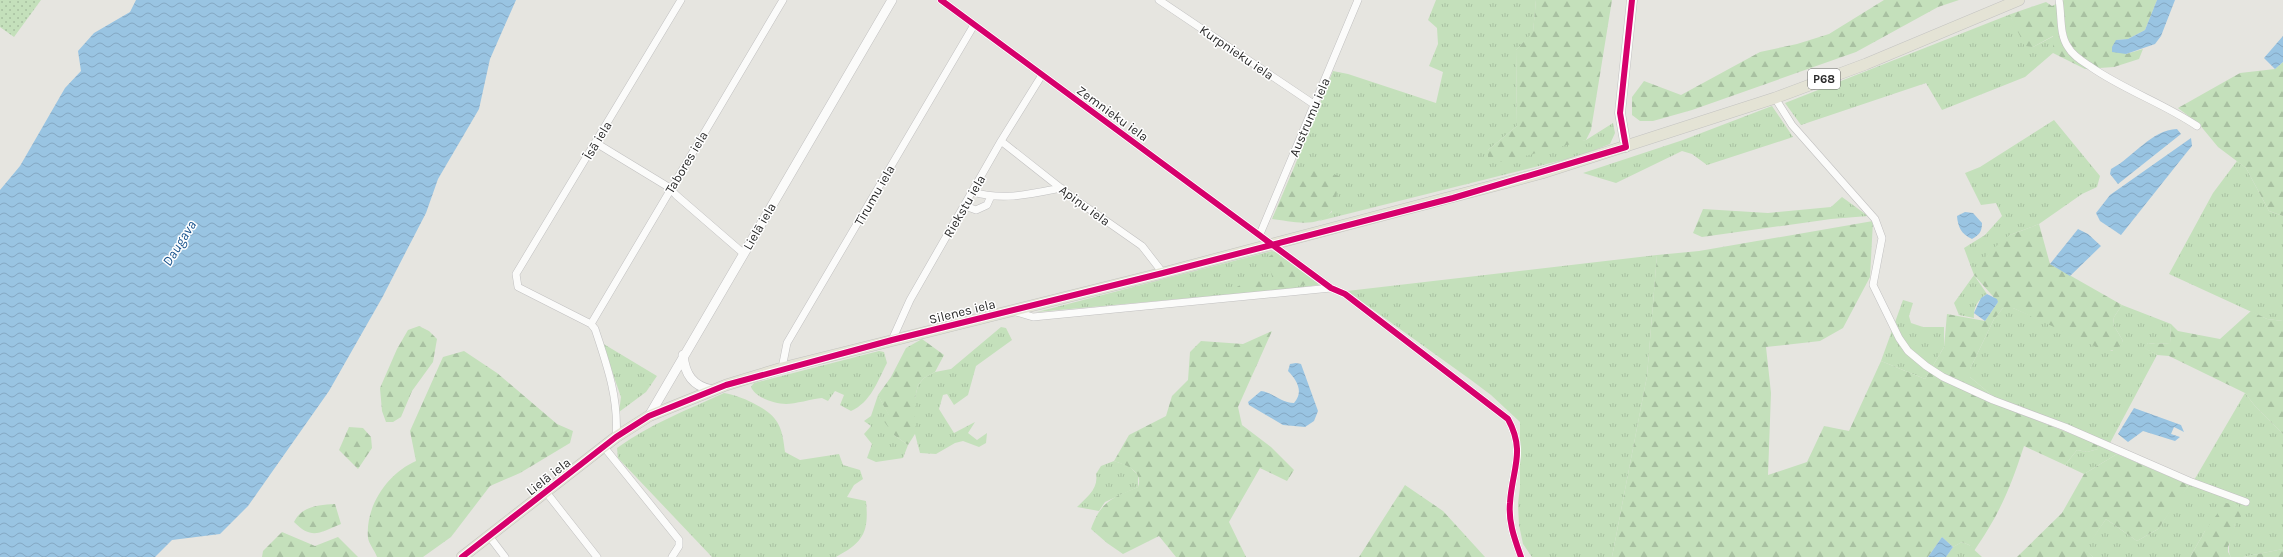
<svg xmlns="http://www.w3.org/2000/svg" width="2283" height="557" font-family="Karla,sans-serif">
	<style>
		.grass { fill: url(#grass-tufts) }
		.forest { fill: url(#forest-firs) }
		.garden { fill: url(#garden-dots) }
		.water { fill: url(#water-waves) }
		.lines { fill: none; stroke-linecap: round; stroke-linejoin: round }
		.minor-casing { stroke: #c1c0c0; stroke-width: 8 }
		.tertiary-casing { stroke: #c1c0c0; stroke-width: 10 }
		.secondary-casing { stroke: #c1c0c0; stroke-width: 11 }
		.primary-casing { stroke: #c3c3c1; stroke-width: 12 }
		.minor { stroke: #fbfbfa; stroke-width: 7 }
		.tertiary { stroke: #fbfbfa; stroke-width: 9 }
		.secondary { stroke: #fbfbfa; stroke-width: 10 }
		.primary { stroke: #e4e3d5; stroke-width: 11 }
		.cycleway-casing { stroke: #fff; stroke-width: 8 }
		.cycleway { stroke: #d6006c; stroke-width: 6 }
		.labels { text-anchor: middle; stroke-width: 3; stroke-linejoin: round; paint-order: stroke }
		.shield { fill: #fff; stroke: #696969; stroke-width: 1 }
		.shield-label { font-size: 12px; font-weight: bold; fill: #292929 }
		.street-label { font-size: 13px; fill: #292929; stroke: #fff }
		.water-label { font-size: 14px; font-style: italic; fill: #19538d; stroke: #fff }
	</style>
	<defs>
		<pattern id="grass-tufts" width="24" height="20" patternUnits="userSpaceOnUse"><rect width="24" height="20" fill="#c4e0bb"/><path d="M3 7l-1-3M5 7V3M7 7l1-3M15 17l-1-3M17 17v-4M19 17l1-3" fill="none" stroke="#a8c0a1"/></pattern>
		<pattern id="forest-firs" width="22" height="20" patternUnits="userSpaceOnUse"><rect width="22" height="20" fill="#c4e0bb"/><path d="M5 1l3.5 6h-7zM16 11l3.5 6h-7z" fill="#a8c0a1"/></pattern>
		<pattern id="garden-dots" width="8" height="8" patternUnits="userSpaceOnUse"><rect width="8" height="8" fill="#c4e0bb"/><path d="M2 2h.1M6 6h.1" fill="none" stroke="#a8c0a1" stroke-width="1.8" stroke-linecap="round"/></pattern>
		<pattern id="water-waves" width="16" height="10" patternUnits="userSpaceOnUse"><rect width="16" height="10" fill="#99c4e2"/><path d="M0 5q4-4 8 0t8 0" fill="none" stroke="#84a8c2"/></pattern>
	</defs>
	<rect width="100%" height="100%" fill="#e6e5e0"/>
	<path class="grass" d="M1436,0h100l-3,33 -17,17 1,76 -29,24 98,-10 27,-17 2,10 -5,11 -31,12 -260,65 13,-9 -10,-42h-29l40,-99 15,3 88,29 7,-31 -14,-6 9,-22 -1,-16 -9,-8z
		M2011,14v4l22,29 21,-11 -1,17 -28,24 -83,33 -16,-27 -125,42 -16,-22z
		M1772,106l21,31 -86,28 -15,-11 -10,-3 -66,32 -33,-10 100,-33z
		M2054,120l46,56 -3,11 -15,7 -43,30 -29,11 -36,40 13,19c-9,5 -14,14 -13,24l-15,-3 -5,-12 20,-28 -10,-27 21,-13 17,-19 -6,-13 -15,2 -16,-32 15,-6z
		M2237,161l9,7 23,43 14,5v105l-16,-2 -98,-45 44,-81z
		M1842,197l26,19 -37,3v-12z
		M1272,251l5,1 45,32 -22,4 -263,24z
		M1657,255l-10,121 -35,181h-80l-9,-13 -4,-19 -1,-21 2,-17v-65l-29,-27 -20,-15 -124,-89z
		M1903,300l10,3 -4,13 2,7 12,4h21v20l-19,32 -44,-18z
		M2122,305l49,19 -1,19 -14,1 -8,-1 -3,5 12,7 -47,88 -116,-46 -24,-20v-8l24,-50 9,-11h10l99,43 11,-10 -10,-17 1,-7z
		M1001,327l5,1 6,12 -36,26 -8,29 -14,10 -7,-11 -4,1 -4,14 15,24 21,-11 -7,11 9,7 10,-7 -1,10 -7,4 -16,-6 -8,2 -19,11 -16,-1 -5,-19v-36l3,-13 6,-7 11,-6 16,-3z
		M602,343l55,33 -11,16 -27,20 2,-15z
		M879,351l5,1 3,11c-10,19 -16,39 -36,48l-11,-6 4,-10 -9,-4 -7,10 -6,-3c-10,1 -27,6 -36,6 -12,0 -31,-7 -35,-17l3,-4z
		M724,393c11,2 19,5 29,10 25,13 29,22 32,49l15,8 39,-6 4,11 17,5 3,9 -9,6 -7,12 19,4c3,31 -2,41 -30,56h-124l-94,-99 -1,-10c33,-24 70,-38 107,-55z
		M2245,393l10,13 28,28v115l-40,8h-12c-6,-10 3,-23 4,-34l-30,8 -15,26h-97l-8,-8 21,-30 31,22 21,-12 22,-33 16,-19z
		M878,395l12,22 4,18 14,10 -5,13 -27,4 -9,-4 5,-14 -8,-10 7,-8 -7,-5 7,-5z
		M2097,444l20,10 -33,20 -19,-9 12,-15 10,2 11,-3z
		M1114,461l15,5 9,9v12l-33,15 -6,9 -22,-4c9,-9 22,-18 19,-33l5,-8z
		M1962,542l7,3 13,12h-36l7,-10z"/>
	<path class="forest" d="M1536,0h76l-21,130 -5,10 -84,22 -14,-1v-11l29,-24 -1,-76 17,-18z
		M1884,0h75l-21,7 -82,45 -164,58 -39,11h-13l-8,-6v-18l12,-16 37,14 79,-43 37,-8 32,-10z
		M2064,0h93l-12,30 -17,9 -12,1 10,14 17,-5 -4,10 -25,8 -29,2 -32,-16v-17l-20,11 -8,-1 -14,-28v-4l35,-12 6,4z
		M2283,62v154l-14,-5 -23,-43 -28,-21 -19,-23 -21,-16 62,-35 35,-4z
		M1293,170h29l17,6c-2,9 -2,28 -8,36 -13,17 -41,9 -59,7z
		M1831,207v12l-129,18 -9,-4 10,-24 65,4z
		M1873,221l-3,56 -27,51 -23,13 -54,6 5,46 -3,82 39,-13 17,-36 25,5 32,-70 44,18 19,-32 3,-33 38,7 13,-19 -24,-27 14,-22 22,-18 29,-11 11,40 72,41 -8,12 -1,7 10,17c-6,9 -10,11 -20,9l-90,-42h-10l-9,11 -24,50v8l24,20 4,8 99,39 1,5 -11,3 -10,-2 -12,15 -41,-19c-14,43 -24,67 -50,105l-5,-6 -7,-3 -9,5 -11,-10 -14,20h-316l35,-181 10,-121 42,-4z
		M1274,253l45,31 -91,8 21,-12h24l-6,-22z
		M2251,311l16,8 16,2v113l-28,-28 -10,-13 -76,-37 -12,-1 -13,-7 4,-5 8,1 14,-1 1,-19 7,7 42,8z
		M419,326l10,5 8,8 -4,23 -21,29 -11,26 -8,5h-7l-4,-11 -2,-23 17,-39 11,-19z
		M1272,331l-34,76 4,18 29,22 23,23 -7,11 -27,-13 -31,54 17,35h-70l-17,-21 -36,18 -16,-11 -16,-14c10,-28 21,-31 47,-42 6,-16 -12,-22 -24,-26l15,-26 37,-19 6,-20 16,-16 2,-28 11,-11 42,3z
		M922,339l22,16 -9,17 -11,6 -6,7 -3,13v36l-7,11 -14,-10 -11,-15 6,-4 -11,-21 13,-18 15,-29z
		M464,351l33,22 60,51 16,7 -3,12 -50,30 -30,13 -39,51 -28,20h-46c-2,-6 -8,-13 -9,-19 -3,-32 20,-65 48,-77l-6,-30 33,-74z
		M349,427l14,1 8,9 1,11 -14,21 -19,-19z
		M2117,454l72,31 -31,44 -21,12 -31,-22 -20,30 7,8h-76l45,-44 22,-39z
		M1405,485l38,26 42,46h-126z
		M2225,503l12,1 7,9 -9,10 -1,10 -6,14v5l3,5h12l40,-8v8h-93l15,-26z
		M335,504l6,20c-22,9 -29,16 -47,-2 8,-16 24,-17 41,-18z
		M282,532l33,14 23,-9 20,20h-96l1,-6z"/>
	<path class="garden" d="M0,0h41l-27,37 -14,-10z"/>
	<path class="water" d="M136,0h380l-26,59 -11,50 -41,70 -12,34 -44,85 -53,93 -81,115 -28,28 -48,6 -17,17h-155v-367l20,-24 45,-78 16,-17 -3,-20 16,-18 36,-21z
		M2157,0h18l-14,36 -6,8 -29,10 -14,-2v-5l4,-7 12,-1 17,-9z
		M2283,36v26l-8,7 -11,-11z
		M2177,129l4,5 -63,50 -8,-10 1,-5c23,-12 40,-39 66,-40z
		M2191,138l1,8 -5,6 -66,83 -21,-14 -4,-8 14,-18z
		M1965,212l8,1 9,10c0,9 -3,12 -10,16 -11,-5 -14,-12 -15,-23z
		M2078,229l10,5 13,12 -31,30 -20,-12z
		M1987,294l10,5 1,3 -13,19 -11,-8 7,-15z
		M1296,363l5,1 17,47 -4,10 -9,6 -22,-2 -34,-20 -1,-3 13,-11c13,2 20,12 33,12 10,-11 3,-23 -6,-32l2,-7z
		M2134,408l47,17 3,7 -10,-5 -3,7 9,3 -5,4 -32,-10 -15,11 -10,-8z
		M1942,537l11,10 -7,10h-18z"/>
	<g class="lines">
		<defs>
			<path id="minor" d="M941,0l390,288 14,6 163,125c18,33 4,50 2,84 -2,19 5,37 11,54
				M1159,0l156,105
				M2059,0c3,15 0,34 9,47 5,9 14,14 23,20 33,23 72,36 106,59
				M1775,98l17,27 83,94 7,19 -9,47 26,53 9,13 18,15 17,11 50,23 72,27 124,54 57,21
				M1001,141l71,56 70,49 21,27
				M596,143l74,45 6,7 67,58
				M973,192c29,9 58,2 88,-4
				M965,206l11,4 11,-5 4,-9
				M1260,234l98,-234
				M1013,311l20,6 298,-29
				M591,324l192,-324
				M892,340l18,-40 91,-159 41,-66
				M782,368l5,-25 187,-318
				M616,437c3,-38 -9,-72 -21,-108l-4,-5 -73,-37 -2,-13 165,-274
				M604,447l75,93v6l-7,11
				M546,492l51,65
				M489,536l16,21"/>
			<path id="tertiary" d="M683,355c2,20 10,31 29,35
				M649,416l243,-416"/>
			<path id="secondary" d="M1626,147l-6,-34 12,-113"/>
			<path id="primary" d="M462,557l154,-120 33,-21 77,-31 56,-17 381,-95 379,-100 233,-75 91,-34 153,-64"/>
		</defs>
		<use href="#minor" class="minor-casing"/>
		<use href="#tertiary" class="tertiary-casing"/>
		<use href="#secondary" class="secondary-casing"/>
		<use href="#primary" class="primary-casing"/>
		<use href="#minor" class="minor"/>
		<use href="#tertiary" class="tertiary"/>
		<use href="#secondary" class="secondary"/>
		<use href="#primary" class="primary"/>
		<defs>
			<path id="cycleway" d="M941,0l390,288 14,6 163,125c18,33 4,50 2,84 -2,19 5,37 11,54
				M462,557l154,-120 33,-21 77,-31 166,-45 271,-67 290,-75 173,-51 -6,-34 12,-113"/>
		</defs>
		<use href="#cycleway" class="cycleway-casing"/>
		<use href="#cycleway" class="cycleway"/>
	</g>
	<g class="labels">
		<rect class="shield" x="1808" y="69" width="32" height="20" rx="3"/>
		<g class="shield-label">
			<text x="1824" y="83">P68</text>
		</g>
		<g class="street-label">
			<text transform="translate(1237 52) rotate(34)" y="5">Kurpnieku iela</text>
			<text transform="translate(1113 113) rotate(36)" y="5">Zemnieku iela</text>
			<text transform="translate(1309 117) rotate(-67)" y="5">Austrumu iela</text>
			<text transform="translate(597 140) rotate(-59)" y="5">Īsā iela</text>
			<text transform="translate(686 162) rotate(-59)" y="5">Tabores iela</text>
			<text transform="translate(874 195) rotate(-60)" y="5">Tīrumu iela</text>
			<text transform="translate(1085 205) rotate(36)" y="5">Apiņu iela</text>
			<text transform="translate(964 206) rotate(-60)" y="5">Riekstu iela</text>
			<text transform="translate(759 226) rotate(-60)" y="5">Lielā iela</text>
			<text transform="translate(962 311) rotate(-14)" y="5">Silenes iela</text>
			<text transform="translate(548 476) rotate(-38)" y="5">Lielā iela</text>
		</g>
		<g class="water-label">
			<text transform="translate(179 243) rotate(-58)" y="5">Daugava</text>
		</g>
	</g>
</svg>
